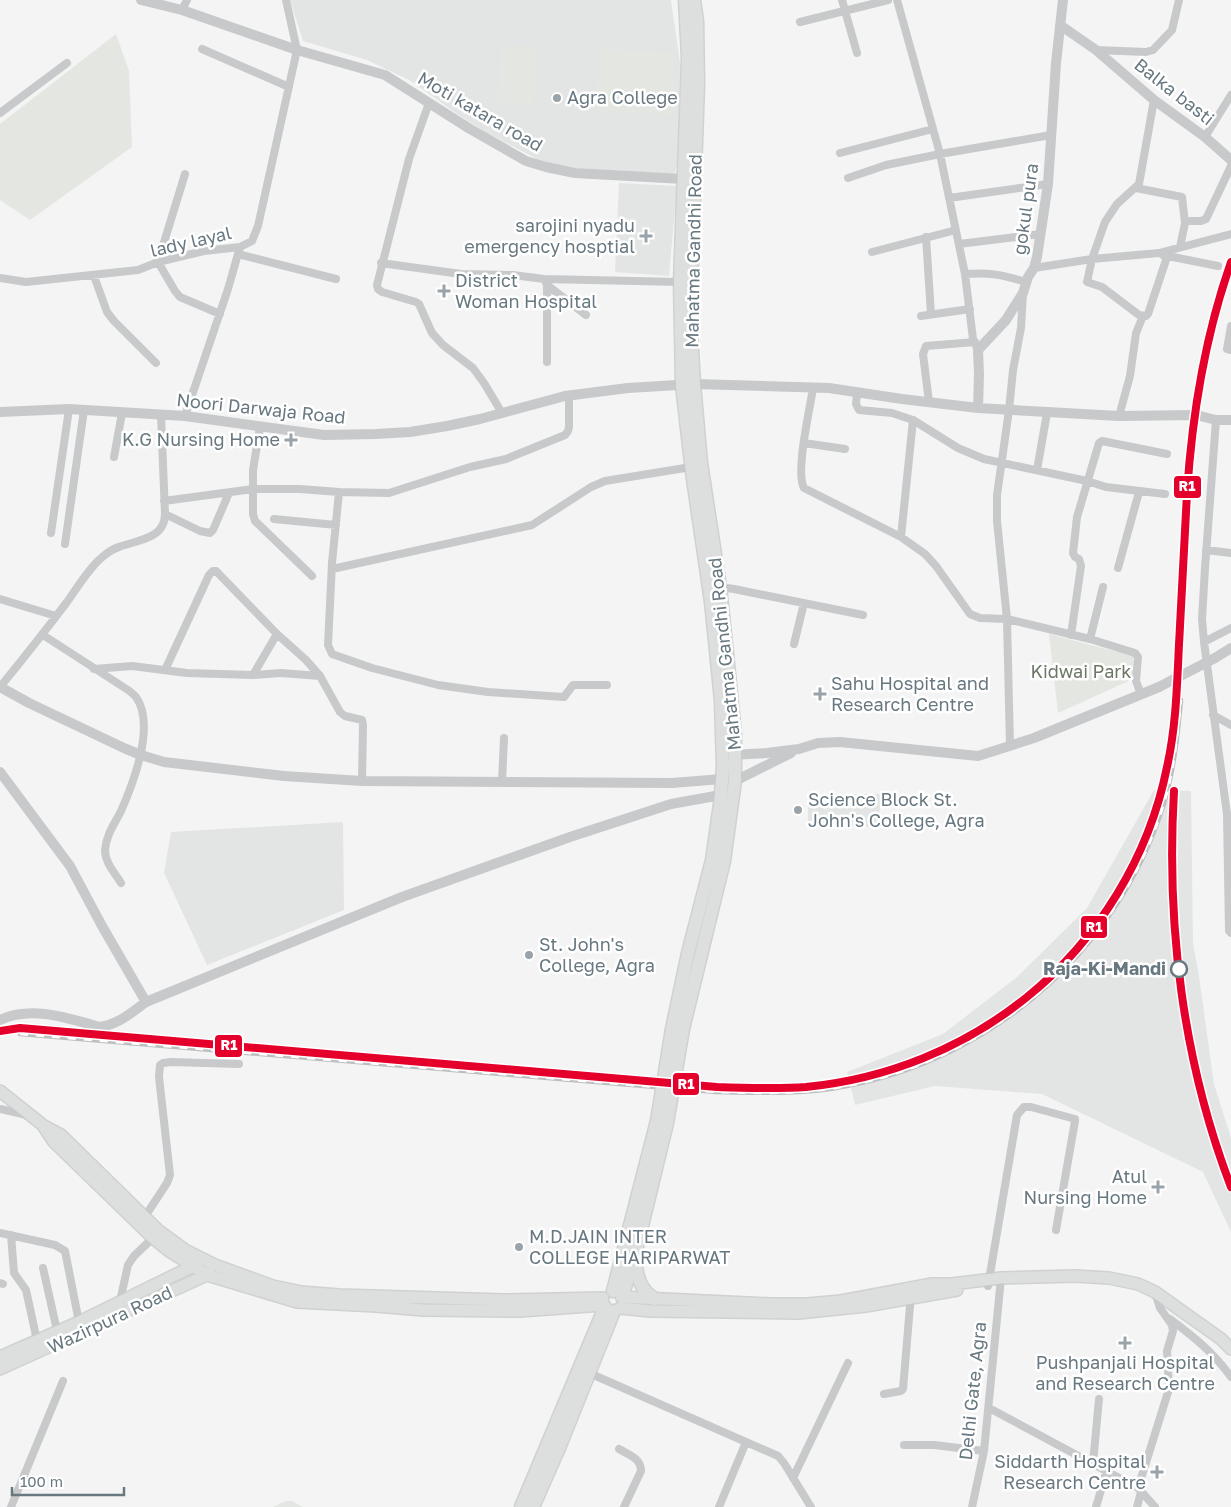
<svg xmlns="http://www.w3.org/2000/svg" width="1231" height="1507" font-family="'Golos Text',sans-serif">
	<style>
		.built { fill: #e3e5e5 }
		.green { fill: #e4e6e1 }
		.lines { fill: none; stroke-linecap: round; stroke-linejoin: round }
		.secondary-casing { stroke: #d0d1d1; stroke-width: 14 }
		.trunk-casing { stroke: #d0d1d1; stroke-width: 15 }
		.minor { stroke: #c7c9ca; stroke-width: 8 }
		.tertiary { stroke: #c7c9ca; stroke-width: 10 }
		.secondary { stroke: #dddede; stroke-width: 11 }
		.trunk { stroke: #dddede; stroke-width: 12 }
		.rail-casing { stroke: #bdbebf; stroke-width: 4.5 }
		.rail { stroke: #fff; stroke-width: 2.5; stroke-dasharray: 8; stroke-linecap: butt }
		.trunk-bridge-casing { stroke: #d0d1d1; stroke-width: 15; stroke-linecap: butt }
		.tertiary-bridge { stroke: #c7c9ca; stroke-width: 10 }
		.trunk-bridge { stroke: #dddede; stroke-width: 12 }
		.rail-1-casing { stroke: #fff; stroke-width: 11 }
		.rail-1 { stroke: #e4002b; stroke-width: 8 }
		.poi-dot { fill: #99a3a9; stroke: #fff; stroke-width: 2 }
		.stop-dot { fill: #fff; stroke: #687880; stroke-width: 2.5 }
		.labels { text-anchor: middle; stroke-width: 5; stroke-linejoin: round; paint-order: stroke }
		.street-label { font-size: 18px; fill: #687880; stroke: #fff }
		.poi-label { font-size: 18px; fill: #687880; stroke: #fff; text-anchor: start }
		.park-label { font-size: 18px; fill: #6c7866; stroke: #fff }
		.stop-label { font-size: 18px; font-weight: bold; fill: #687880; stroke: #fff; text-anchor: end }
		.line-badge { stroke: #fff; stroke-width: 2 }
		.badge-label { font-size: 14px; text-anchor: middle; font-weight: bold; fill: #fff }
	</style>
	<rect width="100%" height="100%" fill="#f4f4f4"/>
	<path class="built" d="M290,0h381l9,63 -2,96 -3,15 -98,-6 -34,-6 -58,-30 -28,-18 -46,-33 -44,-21 -64,-19z
		M619,183l58,3 -8,90 -54,-4z
		M1154,790l37,1 2,152 6,33 15,108 17,54v94l-28,-60 -161,-78 -107,-8 -80,19 -8,-33 96,-38 74,-57 70,-69z
		M808,794h73l-3,33 -70,-3z
		M343,822l1,88 -137,55 -43,-92 7,-41z"/>
	<path class="green" d="M116,34l13,37 3,76 -102,73 -30,-20v-76z
		M501,45l35,2 -3,57 -35,-2z
		M599,49l76,4 -3,62 -76,-4z
		M1049,634l84,22v23l-75,34z
		M286,1501h6l11,6h-30z"/>
	<g class="lines">
		<defs>
			<path id="secondary" d="M0,1091l44,35 17,9 98,96 26,19 30,15 58,21 28,6 38,3 165,5 99,-2
				M44,1127l10,15 99,96 16,13 38,24 90,27 79,4 47,4 97,1 83,-6
				M622,1297l148,7h37l34,-3 91,-17h20l49,-6 74,-2 34,2 29,6 17,8 66,47 10,10
				M620,1308l30,3 149,2 67,-7 91,-16
				M0,1357l79,-35 114,-56 3,-4
				M0,1369l207,-94 2,-3"/>
			<path id="trunk" d="M672,1029l16,-76 24,-93 8,-56 3,-37 -2,-67 -10,-98 -19,-130 -10,-87 -2,-103 8,-225 -3,-57
				M683,1029l41,-168 11,-80v-46l-8,-81 -7,-67 -19,-124 -7,-79 -4,-68 8,-232 -1,-63 -3,-21
				M635,1260c2,17 5,30 20,39
				M613,1291l44,-170
				M622,1297l13,-42 32,-132
				M521,1507l84,-200
				M533,1507l26,-59 55,-137"/>
		</defs>
		<use href="#secondary" class="secondary-casing"/>
		<use href="#trunk" class="trunk-casing"/>
		<path class="minor" d="M842,0l15,53
			M897,0l43,154 25,120 8,65 5,11
			M182,10l5,-10
			M800,22l88,-22
			M202,49l87,38
			M1096,50l50,2 7,-2 19,-20 7,-30
			M1154,100l-15,84 -22,20 -12,18 -13,37 -5,23 15,5 37,28 7,1 2,-2 19,-57
			M429,103l-20,56 -32,126 1,4 4,3 34,10 3,2 13,29 11,12 30,23 11,15 18,30
			M0,113l67,-50
			M1205,137l26,-42
			M840,153l93,-24
			M185,174l-27,88 17,29 5,6 40,17
			M848,178l38,-13 54,-11 111,-19
			M1136,188l46,9 3,26 -5,24
			M949,198l99,-14
			M1185,221h16l5,-2 25,-53
			M926,237l5,77
			M959,244l82,-10
			M872,252l84,-22
			M238,254l98,25
			M1163,255l55,11
			M381,263l80,11 52,1 31,4 136,3
			M1034,268l58,-9 67,-6 72,-19
			M965,274c24,-2 38,1 61,8
			M94,276l13,36 7,9 42,42
			M0,278l26,4 112,-12 20,-8 46,-11 36,-4 12,-6 6,-15 39,-176 -11,-50
			M546,283l1,2 39,30
			M547,285v77
			M921,316l49,-7
			M1231,326l-4,23 4,1
			M813,388c-3,21 -18,84 -9,100l97,49 24,17 11,12 34,48 10,4 27,1 83,20 45,14 3,4 -2,24 5,13
			M857,393l-1,11 3,6 33,3 21,7 45,28 26,11 103,22 19,6 59,7
			M929,402l-6,-48 3,-8 49,-4
			M185,416l43,-127 12,-42
			M1119,416l11,-40 6,-43 7,-17
			M260,427l-7,43v44l2,7 57,55
			M804,443l41,6
			M114,457l8,-44
			M1037,470l10,-57
			M339,492l-7,71 -4,82 4,9 40,14 66,17 50,7 76,5 9,-12h34
			M164,501l89,-12h47l39,3 50,1 81,-26 36,-8 59,-24 3,-4 1,-4v-32
			M165,514l35,17 10,2 3,-3 16,-37
			M274,519l62,6
			M51,533l18,-124
			M901,537l12,-117
			M65,544l19,-134
			M1206,550l25,3
			M1118,568l21,-76
			M332,569l200,-44 59,-38 14,-6 86,-14
			M720,587l14,2 129,26
			M0,599l56,17
			M1231,628l-27,14 23,172 2,117 2,2
			M43,635l85,55c3,2 6,5 8,7 20,28 -3,87 -15,114 -6,12 -15,24 -16,39 0,13 10,23 16,33
			M1071,635l10,-69 -2,-7 -4,-2 -2,-4 4,-36 22,-74 3,-2 65,13
			M1090,639l13,-52
			M1204,642l-2,-23 3,-51 11,-148
			M794,644l10,-41
			M94,669l38,-3 55,7 66,2 28,-2 39,3
			M165,670l44,-95 4,-4h3l61,63 29,26 14,16 20,36 5,4 17,4 1,6 -1,55
			M253,675l24,-41
			M0,687c23,-28 45,-56 67,-85 10,-14 20,-31 33,-43 6,-5 11,-10 19,-12 18,-7 46,-8 46,-33l-4,-99
			M1213,715l18,10
			M1010,746l-3,-127 -10,-98v-26l12,-85 4,-40 8,-42 2,-35
			M502,782l2,-44
			M0,1109l27,6
			M144,1218l23,-35 3,-8 -11,-98 1,-12 3,-2 8,-1 68,2
			M0,1233l55,12 10,6 14,71
			M11,1235l3,38 12,17 12,55
			M43,1268l15,67
			M0,1283l3,1
			M988,1286l29,-171 7,-8h7l44,12v2l-19,109
			M120,1301l8,-36 6,-9 22,-21
			M1170,1319c24,18 44,34 61,58
			M589,1373l189,83 6,7 27,44
			M884,1394l17,-3 2,-2 8,-95
			M989,1408l149,80 17,19
			M904,1445h30l50,6
			M619,1449c10,6 22,9 22,22l-17,36
			M1093,1463l6,-64
			M793,1478l55,-115
			M1138,1488l31,-99 -2,-38 6,-20 -1,-6 -12,-17 -5,-16
			M11,1507l52,-126
			M719,1507l27,-65
			M972,1507l12,-56 17,-173
			M1096,1507l11,-37
			M1137,1507l4,-15"/>
		<path class="tertiary" d="M141,0l41,10 115,40 88,25 85,54 56,32 20,6 29,6 108,6
			M1060,25l36,25 58,50 51,37 26,23
			M978,408l1,-34 -1,-24 28,-30 17,-27 5,-16 6,-9 3,-11 11,-73 8,-121 7,-63
			M0,412l69,-3 116,7 139,19 52,-1 34,-2 37,-6 33,-7 85,-23 63,-8 66,-4 135,4 73,11 76,9 141,8 77,-1 20,5h15
			M1215,658l16,-10
			M0,687l29,16 97,46 15,6 23,7 120,14 78,5 310,2 50,-4
			M730,755l37,-2 32,-4 19,-6 22,-1 138,14 56,-18 125,-51
			M0,772l70,94 32,60 44,76
			M735,781l56,-28
			M0,1020c31,-15 68,-2 100,7 19,-3 31,-14 46,-25l256,-105 168,-60 101,-33 50,-9"/>
		<use href="#secondary" class="secondary"/>
		<use href="#trunk" class="trunk"/>
		<defs>
			<path id="rail" d="M20,1034l696,58c44,1 88,3 131,-6 152,-29 279,-144 320,-293 8,-31 11,-62 14,-93"/>
		</defs>
		<use href="#rail" class="rail-casing"/>
		<use href="#rail" class="rail"/>
		<defs>
			<path id="trunk-bridge" d="M657,1121l15,-92
				M667,1123l16,-94"/>
		</defs>
		<use href="#trunk-bridge" class="trunk-bridge-casing"/>
		<path class="tertiary-bridge" d="M1159,687l56,-29"/>
		<use href="#trunk-bridge" class="trunk-bridge"/>
		<defs>
			<path id="rail-1" d="M1174,791c-8,134 9,271 57,396
				M0,1031l20,-3 697,59c30,1 60,2 89,0 81,-8 158,-39 221,-90 71,-57 122,-140 140,-230 9,-40 10,-81 12,-123 3,-50 5,-100 8,-151 5,-77 18,-157 44,-231"/>
		</defs>
		<use href="#rail-1" class="rail-1-casing"/>
		<use href="#rail-1" class="rail-1"/>
	</g>
	<g class="poi-dot">
		<circle cx="557" cy="98" r="5"/>
		<path d="M643.5 228.5h5v5h5v5h-5v5h-5v-5h-5v-5h5z"/>
		<path d="M441.5 283.5h5v5h5v5h-5v5h-5v-5h-5v-5h5z"/>
		<path d="M288.5 432.5h5v5h5v5h-5v5h-5v-5h-5v-5h5z"/>
		<path d="M817.5 686.5h5v5h5v5h-5v5h-5v-5h-5v-5h5z"/>
		<circle cx="798" cy="810" r="5"/>
		<circle cx="529" cy="955" r="5"/>
		<path d="M1155.5 1179.5h5v5h5v5h-5v5h-5v-5h-5v-5h5z"/>
		<circle cx="519" cy="1247" r="5"/>
		<path d="M1122.5 1335.5h5v5h5v5h-5v5h-5v-5h-5v-5h5z"/>
		<path d="M1154.5 1464.5h5v5h5v5h-5v5h-5v-5h-5v-5h5z"/>
	</g>
	<circle class="stop-dot" cx="1179" cy="969" r="8"/>
	<g class="labels">
		<g class="street-label">
			<text transform="translate(1174 92) rotate(38)" y="6">Balka basti</text>
			<text transform="translate(480 112) rotate(30)" y="6">Moti katara road</text>
			<text transform="translate(1026 209) rotate(-82)" y="6">gokul pura</text>
			<text transform="translate(191 242) rotate(-13)" y="6">lady layal</text>
			<text transform="translate(694 251) rotate(-89)" y="6">Mahatma Gandhi Road</text>
			<text transform="translate(261 409) rotate(6)" y="6">Noori Darwaja Road</text>
			<text transform="translate(725 654) rotate(-96)" y="6">Mahatma Gandhi Road</text>
			<text transform="translate(110 1320) rotate(-25)" y="6">Wazirpura Road</text>
			<text transform="translate(973 1391) rotate(-84)" y="6">Delhi Gate, Agra</text>
		</g>
		<g class="poi-label">
			<text x="567" y="104">Agra College</text>
			<text x="635" y="232" text-anchor="end">sarojini nyadu<tspan x="635" dy="21">emergency hosptial</tspan></text>
			<text x="455" y="287">District<tspan x="455" dy="21">Woman Hospital</tspan></text>
			<text x="280" y="446" text-anchor="end">K.G Nursing Home</text>
			<text x="831" y="690">Sahu Hospital and<tspan x="831" dy="21">Research Centre</tspan></text>
			<text x="808" y="806">Science Block St.<tspan x="808" dy="21">John's College, Agra</tspan></text>
			<text x="539" y="951">St. John's<tspan x="539" dy="21">College, Agra</tspan></text>
			<text x="1147" y="1183" text-anchor="end">Atul<tspan x="1147" dy="21">Nursing Home</tspan></text>
			<text x="529" y="1243">M.D.JAIN INTER<tspan x="529" dy="21">COLLEGE HARIPARWAT</tspan></text>
			<text x="1125" y="1369" text-anchor="middle">Pushpanjali Hospital<tspan x="1125" dy="21">and Research Centre</tspan></text>
			<text x="1146" y="1468" text-anchor="end">Siddarth Hospital<tspan x="1146" dy="21">Research Centre</tspan></text>
		</g>
		<g class="park-label">
			<text x="1081" y="678">Kidwai Park</text>
		</g>
		<g class="stop-label">
			<text x="1166" y="975">Raja-Ki-Mandi</text>
		</g>
	</g>
	<g class="line-badge">
		<rect x="1173" y="475" width="29" height="24" rx="5" fill="#e4002b"/>
		<rect x="1080" y="915" width="28" height="24" rx="5" fill="#e4002b"/>
		<rect x="214" y="1034" width="29" height="24" rx="5" fill="#e4002b"/>
		<rect x="672" y="1072" width="28" height="24" rx="5" fill="#e4002b"/>
	</g>
	<g class="badge-label">
		<text x="1187" y="491">R1</text>
		<text x="1094" y="932">R1</text>
		<text x="229" y="1050">R1</text>
		<text x="686" y="1089">R1</text>
	</g>
	<path d="M12 1487v8h112v-8" fill="none" stroke="#687880" stroke-width="2.5"/>
	<text x="20" y="1487" font-size="15" fill="#687880" stroke="#ffffff" stroke-width="4" paint-order="stroke">100 m</text>
</svg>
